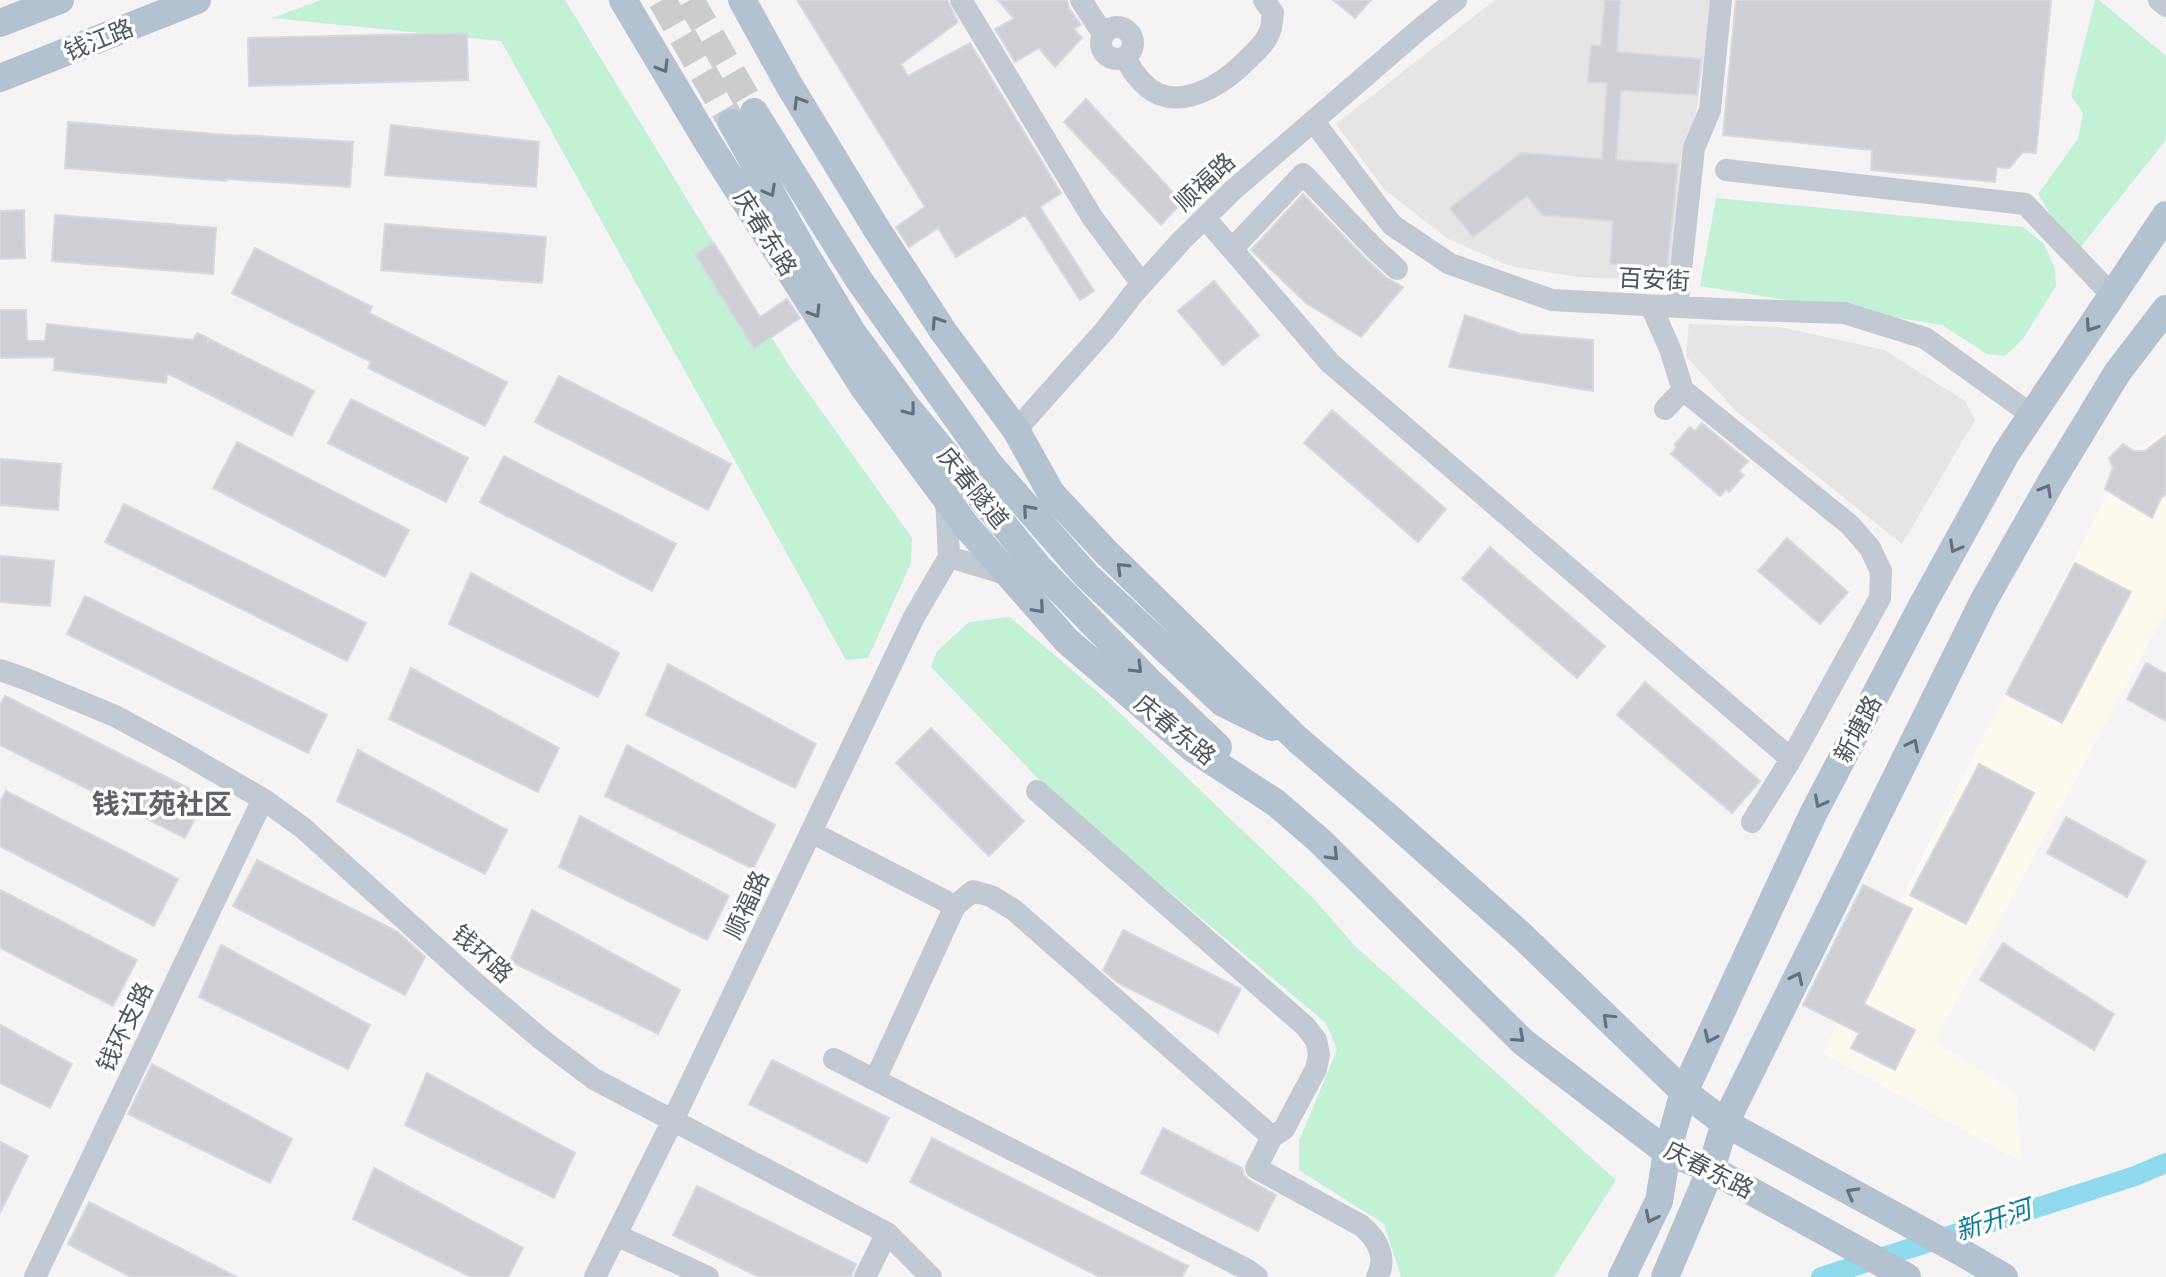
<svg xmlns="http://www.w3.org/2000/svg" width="2166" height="1277" font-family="'Source Sans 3','Noto Sans SC',sans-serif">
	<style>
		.commercial { fill: #fdf9ef }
		.education { fill: #e6e4e5 }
		.green { fill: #c3f1d5 }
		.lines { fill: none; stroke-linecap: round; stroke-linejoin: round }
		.canal { stroke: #90daee; stroke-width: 20 }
		.building { fill: #cdcfd5; stroke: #d7d9de; stroke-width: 2 }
		.major-tunnel { stroke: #caccce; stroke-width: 28; stroke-dasharray: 28 14; stroke-linecap: butt }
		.minor { stroke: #c1cad2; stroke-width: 22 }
		.major { stroke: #b3c2d1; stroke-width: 28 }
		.oneway { stroke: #64717d }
		.labels { text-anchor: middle; stroke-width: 7; stroke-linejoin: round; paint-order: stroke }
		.street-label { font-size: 24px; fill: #4a5661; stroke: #fff }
		.water-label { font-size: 26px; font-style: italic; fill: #0c7c9b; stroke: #fff }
		.quarter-label { font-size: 28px; font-weight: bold; fill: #5f6368; stroke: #fff }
	</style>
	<rect width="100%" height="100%" fill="#f5f3f3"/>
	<path class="commercial" d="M2166,431v180l-231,430 81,52 6,69 -200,-109 306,-600z"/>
	<path class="education" d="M1495,0h215v15l-14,98 -16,53 -4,116 -98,-5 -68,-11 -62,-27 -64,-50 -48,-65z
		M1689,324l91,3 104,23 81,51 10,19 -73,124 -166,-133 -50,-55z"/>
	<path class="green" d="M321,0h244l225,367 122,171 -1,25 -43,95 -22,2 -345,-619 -229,-23z
		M2095,0h4l67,56v84l-91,114 -37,-60 40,-55 5,-26 -12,-17z
		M1716,198l307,29 21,17 11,25 1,17 -33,53 -18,17 -18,-2 -45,-29 -242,-39z
		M1010,617l90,77 214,205 41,47 261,234 -62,97h-153l-17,-53 -85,-54v-29l38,-91 -11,-27 -274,-230 -121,-126 6,-16 32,-29z"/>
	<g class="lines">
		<path class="canal" d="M1821,1277l314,-101 31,-13"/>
	</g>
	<path class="building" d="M797,0h150l11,22 -57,42 7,12 62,-33 91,150 -21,14 54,84 -14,9 -55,-85 -69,42 -18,-29 -29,19 -13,-20 29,-20z
		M998,0h69l2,8 12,17 -7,4 8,9 -27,29 -16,-19 -24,14 -20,-33 19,-10z
		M1333,0h38l-16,18z
		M1605,0h15l-3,52 84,7 -4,36 -76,-5 -5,70 62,4 -11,104 -57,-4 3,-43 -71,-6 -15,-19 -54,41 -23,-29 71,-55 81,6 5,-76 -19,-1 3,-37 10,1z
		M1736,0h315l-15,153 -13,-1 -14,16 -12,-1 -2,15 -124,-12 1,-20 -149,-15z
		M467,33l1,47 -219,6 -1,-48z
		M1086,99l96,103 -21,23 -97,-103z
		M68,122l172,14v-1l113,7 -3,45 -124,-8v2l-161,-13z
		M391,125l148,17 -3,45 -151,-12z
		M1303,194l64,66 21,19 15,8 -42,50 -55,-34 -55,-53z
		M24,210l1,48 -25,1v-48z
		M55,215l161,13 -3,46 -161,-13z
		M385,224l161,13 -4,46 -161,-13z
		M714,243l46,74 27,-18 13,19 -46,31 -59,-95z
		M255,248l117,59 -3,6 138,69 -22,44 -117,-58 3,-6 -139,-69z
		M1214,281l45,54 -36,30 -45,-54z
		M0,310h26l1,31h18l2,-17 146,16 4,-7 11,5v5l1,-4 105,52 -22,45 -125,-63 -1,10 -112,-13 1,-13 -55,1z
		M1465,315l56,19 72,6v51l-144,-24z
		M559,376l172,88 -23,46 -173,-88z
		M351,399l117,59 -22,44 -118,-59z
		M1332,410l114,99 -28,33 -114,-99z
		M1702,423l46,38 -9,10 5,4 -15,17 -3,-3 -6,7 -49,-42 5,-6 -1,-4 15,-17 5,4z
		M2166,435v59l-5,4 -9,20 -47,-29 8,-22 -4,-9 14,-14 11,7h11z
		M237,442l172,88 -24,47 -172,-89z
		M504,456l172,88 -24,47 -172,-89z
		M0,459l61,5 -3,46 -58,-5z
		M124,504l242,119 -19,38 -242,-119z
		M1787,538l61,54 -28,32 -62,-53z
		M1490,547l115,99 -28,32 -115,-99z
		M0,556l54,5 -4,45 -50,-4z
		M2075,563l56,29 -69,131 -56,-29z
		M471,573l148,80 -21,44 -149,-73z
		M85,596l242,119 -19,38 -241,-119z
		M2146,663l20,11v47l-39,-22z
		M668,664l148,80 -21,44 -149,-73z
		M411,668l148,80 -21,44 -149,-73z
		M1645,682l115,99 -28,32 -115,-98z
		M5,696l201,101 -21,41 -185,-93v-40z
		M931,728l93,93 -35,35 -93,-93z
		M627,745l148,80 -22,44 -148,-73z
		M358,750l149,80 -22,44 -148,-73z
		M1979,764l55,29 -68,131 -56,-29z
		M6,791l172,88 -24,47 -154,-80v-44z
		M580,816l149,80 -22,44 -148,-73z
		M2066,817l80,44 -19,36 -80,-44z
		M257,860l141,72 27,25 -20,38 -172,-89z
		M1863,885l49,24 -48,95 51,26 -20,40 -44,-22 8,-15 -56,-28z
		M0,890l137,70 -24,46 -113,-58z
		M532,910l148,80 -22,44 -148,-73z
		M1123,930l118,59 -23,44 -100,-50 -15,-13z
		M2003,943l111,71 -20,36 -114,-70z
		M221,945l149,80 -22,44 -149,-72z
		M0,1025l72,39 -22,44 -50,-25z
		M772,1060l117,58 -22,45 -118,-59z
		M152,1064l140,75 -22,44 -142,-69z
		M427,1073l148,80 -21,45 -149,-73z
		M1163,1128l79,40 2,7 5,5 27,15 -18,36 -117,-58z
		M932,1138l256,128 -6,11h-82l-190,-95z
		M0,1142l28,14 -28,57z
		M374,1168l149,80 -15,29h-37l-118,-58z
		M697,1186l159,78 -5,13h-92l-86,-42z
		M89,1202l148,75h-106l-63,-33z"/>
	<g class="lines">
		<path class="major-tunnel" d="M662,0l70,123
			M690,0l64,112"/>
		<path class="minor" d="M961,0l131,217 50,67
			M1081,0l22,34
			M2159,0l7,6
			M1101 43a16 16 0 1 1 32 0a16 16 0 1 1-32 0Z
			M1126,56c3,11 8,17 16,26 31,34 78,5 104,-21 9,-9 20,-18 24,-30 2,-5 2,-13 3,-18l-9,-13
			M1314,122l78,103 58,39 102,36 167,9 125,4 81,25 107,77
			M1726,170l299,34 87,91
			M1205,218l125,145 461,396
			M1232,249l71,-75 73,76 21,19
			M1651,306l19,43 13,41 167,135 20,23 11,23 -1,27 -89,161 -39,63
			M1677,307l17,-159 16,-38 11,-110
			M1665,409l18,-19
			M1016,430l90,-101 28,-36 48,-53 50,-49 189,-163 35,-28
			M946,497l3,60
			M949,557l60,18
			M0,670l26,9 89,37 65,35 83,48 40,29 171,154 67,57 53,40 293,154 44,44
			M1037,791l268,235 11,14 3,15 -3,14 -32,60 -12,8
			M811,832l144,74
			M834,1059l412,210 11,8
			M875,1080l80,-174 18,-15 18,5 23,14 258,227 -16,31 106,58c15,13 26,32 15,51
			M616,1235l92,42
			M35,1277l228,-478
			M595,1277l78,-157 241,-503 35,-60
			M865,1277l22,-44"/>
		<path class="major" d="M623,0l84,141 157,247 103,139 100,114 128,109 81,53 44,38 203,201 144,110 44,17 196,108
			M742,0l47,85 87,143 67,103 73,99 35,63 54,58 193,189 90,77 134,119 162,156 41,31 236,129 43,25
			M0,23l60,-23
			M0,78l197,-78
			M754,112l105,168 131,185 96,110 137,128 49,24
			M732,123l73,131 47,78 54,74 133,162 109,112 70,67
			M1622,1277l37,-76 8,-49 17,-60 129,-278 110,-210 84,-152 159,-237
			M1665,1277l46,-108 14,-46 259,-523 67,-118 66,-109 49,-64"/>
	</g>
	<defs><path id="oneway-chevron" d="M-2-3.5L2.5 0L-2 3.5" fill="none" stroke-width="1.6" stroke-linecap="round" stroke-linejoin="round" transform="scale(2)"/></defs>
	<g class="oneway">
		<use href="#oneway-chevron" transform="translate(663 67) rotate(59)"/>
		<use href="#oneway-chevron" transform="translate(799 102) rotate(-121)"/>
		<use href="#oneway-chevron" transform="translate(770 191) rotate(61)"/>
		<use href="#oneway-chevron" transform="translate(815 312) rotate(58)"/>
		<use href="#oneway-chevron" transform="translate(937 322) rotate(-123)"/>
		<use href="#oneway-chevron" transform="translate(2091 326) rotate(124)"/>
		<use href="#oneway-chevron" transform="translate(910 410) rotate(52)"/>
		<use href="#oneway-chevron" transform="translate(2046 490) rotate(-60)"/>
		<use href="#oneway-chevron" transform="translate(1028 510) rotate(-131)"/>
		<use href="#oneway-chevron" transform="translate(1955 547) rotate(119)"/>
		<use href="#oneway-chevron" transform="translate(1122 568) rotate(-135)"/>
		<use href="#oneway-chevron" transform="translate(1039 608) rotate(49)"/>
		<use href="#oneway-chevron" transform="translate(1137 668) rotate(45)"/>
		<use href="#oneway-chevron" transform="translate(1913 745) rotate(-63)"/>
		<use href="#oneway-chevron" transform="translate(1820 802) rotate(118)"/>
		<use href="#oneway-chevron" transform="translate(1333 855) rotate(46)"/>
		<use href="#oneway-chevron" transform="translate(1797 978) rotate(-64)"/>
		<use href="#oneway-chevron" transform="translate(1608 1019) rotate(-136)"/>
		<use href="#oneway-chevron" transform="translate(1519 1037) rotate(42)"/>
		<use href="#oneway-chevron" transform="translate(1710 1037) rotate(115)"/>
		<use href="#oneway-chevron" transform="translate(1852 1193) rotate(-151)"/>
		<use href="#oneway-chevron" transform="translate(1651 1217) rotate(116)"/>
	</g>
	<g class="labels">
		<g class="street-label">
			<text transform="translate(99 40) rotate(-22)" y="8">钱江路</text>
			<text transform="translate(1205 182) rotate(-43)" y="8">顺福路</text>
			<text transform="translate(765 233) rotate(58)" y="8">庆春东路</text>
			<text transform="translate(1654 280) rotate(3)" y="8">百安街</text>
			<text transform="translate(973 488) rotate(51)" y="8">庆春隧道</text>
			<text transform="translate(1858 729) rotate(-62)" y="8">新塘路</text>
			<text transform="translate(1175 730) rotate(39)" y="8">庆春东路</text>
			<text transform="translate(747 905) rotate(-65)" y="8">顺福路</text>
			<text transform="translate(482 954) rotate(42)" y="8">钱环路</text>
			<text transform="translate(125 1027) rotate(-64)" y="8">钱环支路</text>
			<text transform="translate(1709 1170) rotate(27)" y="8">庆春东路</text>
		</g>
		<g class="water-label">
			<text transform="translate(1993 1220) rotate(-18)" y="9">新开河</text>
		</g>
		<g class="quarter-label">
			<text x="162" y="814">钱江苑社区</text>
		</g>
	</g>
</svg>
